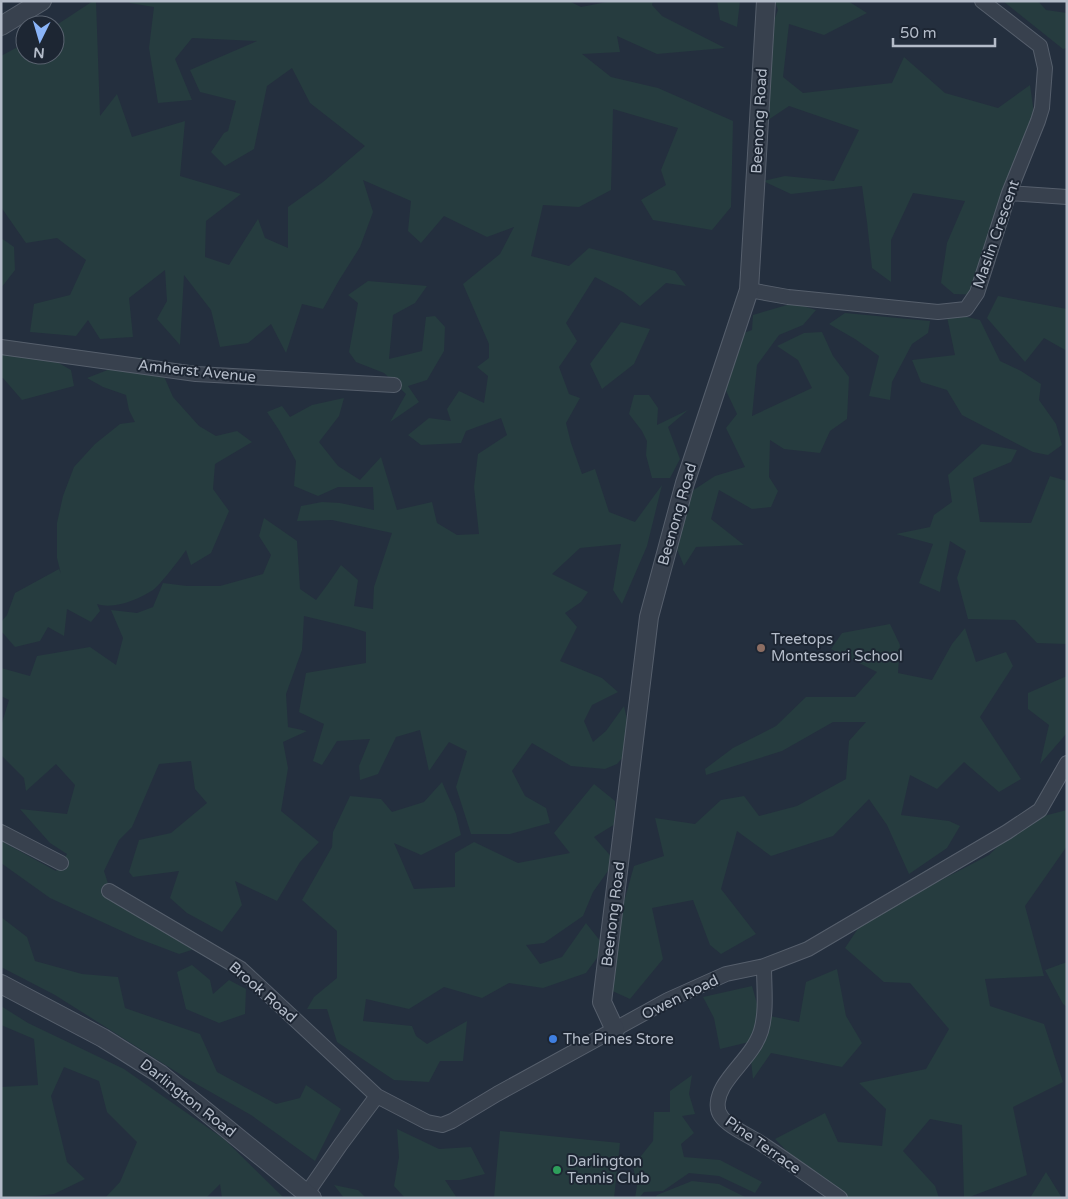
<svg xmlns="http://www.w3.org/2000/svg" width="1068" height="1199" font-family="'Varela Round',sans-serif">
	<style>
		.green { fill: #263c3f }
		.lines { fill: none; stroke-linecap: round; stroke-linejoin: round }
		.minor-casing { stroke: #565f6c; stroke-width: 16 }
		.tertiary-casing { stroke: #565f6c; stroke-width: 20 }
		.minor { stroke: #38414e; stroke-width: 14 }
		.tertiary { stroke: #38414e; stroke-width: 18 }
		.education-dot { fill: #8d6e63; stroke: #1d2633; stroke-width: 2 }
		.shop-dot { fill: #3f7fe0; stroke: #1d2633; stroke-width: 2 }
		.leisure-dot { fill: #2e9e5b; stroke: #1d2633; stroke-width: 2 }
		.labels { text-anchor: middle; stroke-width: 4; stroke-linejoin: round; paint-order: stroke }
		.street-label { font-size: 15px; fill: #b4bcc9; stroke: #1d2633 }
		.poi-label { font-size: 15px; fill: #b4bcc9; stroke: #1d2633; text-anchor: start }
	</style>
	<rect width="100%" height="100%" fill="#242f3e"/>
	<path class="green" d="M93,1h3l4,115 17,-22 15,43 53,-16 -5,55 61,18 -35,27 -1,36 24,8 29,-46 7,19 23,10v-41l35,-25 42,-36 -55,-43 -18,-35 -25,18 -13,63 -29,17 -14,-14 13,-19 4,-2 8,-30 -36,-9 -10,-22 67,-29 -65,-3 -17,21 17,41 -34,3 -9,-55 5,-41 -24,-4 -1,-2h440l12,6 31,-6h41l-1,4 10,11 63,32 -68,6 -40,-18 3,16 -38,2 29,23 47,11 75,33 -2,86 -19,23 -59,-10 -12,-20 25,-15 -5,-15 17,-42 -65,-19 -2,81 -32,17 -36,-2 -12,51 38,10 20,-18 86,23 11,15 -20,-3 -26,23 -17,-14 -28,-15 -29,46 11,18 -18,26 10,27 11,4 -14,25 5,20 11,31 13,-5 14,43 26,10 27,-37 -15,61 -25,58 -9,-14 8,-46 -41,4 -28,26 36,18 -7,10 -16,11 12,14 -17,34 42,17 16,14 -26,13 -8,16 9,21 13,-11 18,-25 9,40 -16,18 -12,5 -34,-3 -39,-23 -20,28 13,25 21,12 4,15 -40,11h-39l-15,-47 11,-36 -18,-9 -20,29 -9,-41 -24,7 -18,37 -18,6 -1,-14 11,-27 -33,2 -15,24 -9,-4 11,-37 -25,-12 7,-39 60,-10v-31l-16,-5 -46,-11 -2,34 -16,44 2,33 19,4 -24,11 5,26 -7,43 38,31 -19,20 -23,39 -42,-20 7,24 -20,27 -35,-19 -17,-15 9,-27 -46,6 -4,-5 10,-32 32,-7 36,-30 -12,-14 -4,-28 -32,3 -27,63 -13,13 -15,31 7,22 90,54 -22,7 -42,-16 -87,-40 -49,-35v-20l2,-1 53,29 11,-17 -17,-11 -30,-34 47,5 8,-29 -19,-21 -30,27 -2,-13 -23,-23v-29l8,-26 -8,-4v-28l29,8 7,-20 53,-9 26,18 7,-27 -12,-28 26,3 16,-6 10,-24 24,3h33l43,-12 8,-19 -12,-19 5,-18 33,23 3,48 16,11 12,-16 13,-19 17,15 -4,26 19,3 1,-22 18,-54 -60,-13 -35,1 4,-15 21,-4 18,1 34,7 -1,-23h-35l-20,9 -24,-10 2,-25 -17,-31 -12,-18 15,-6 8,11 22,-12 32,-7 -5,18 -20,26 19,24 22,14 21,-23 16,53 35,-8 5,21 20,12 22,-1 -5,-47 4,-33 29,-19 -6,-17 -35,13 -5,12 -40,2 -13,-10 21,-17 22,3 -4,-12 12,-18 25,12 4,-27 -11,-9 12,-9v-14l-26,-60 37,-30 14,-27 -27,10 -43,-21 -23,27 -13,-12 3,-30 -48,-21 10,32 -13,35 -22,35 -15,27 -21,-5 -16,49 -15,-29 -23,19 -28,4 -9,-37 -27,-35 -4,70 -23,-26 10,-18 -2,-31 -36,28 4,39 -33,2 -12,-19 -12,16 -46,-4 4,-28 36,-9 16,-35 -29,-22 -31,5 -25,-36v-151l24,-13v12h30v-29z
		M717,1h23l-3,26 -17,-7z
		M775,1h73l19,12 -43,22 -35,-11 -6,53 20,16 89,-10 12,-26 41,36 53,15 32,-23 7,49 -57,161 -26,-1 -13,-11 6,-40 18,-42 -52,-8 -22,47v42l-19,-14 -5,-46 -5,-36 -71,8 -28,-13 22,-5 49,5 25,-51 -70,-24 -24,16 5,-91 8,-21z
		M1003,1h35l8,9 21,3v35l-4,1z
		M1,238l13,9 1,23 -14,18z
		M368,281l59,5 -12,17 -22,12 -4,44 33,-8 4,-34 9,-1 10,11 -1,24 -17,29 -19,6 11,16 -29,20 16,-28 -22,-21 -28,-11 -7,-10 9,-49 -10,-8z
		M998,296l69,13v42l-23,-13 -19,24 -38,-44z
		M794,303l22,7 -13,15 -24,10 -22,30 -5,51 60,-28 -14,-28 -21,-14 27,-13 18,-1 11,24 16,21 -2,42 -17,12 -10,22 -36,-4 -14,-9 -1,37 9,14 -7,16 -19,2 -33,-19 -8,29 33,26 -48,2 -12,19 -12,-29 8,-38 35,-23 30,-9 -19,-39 11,-14 -15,-32 13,-46 17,-6 1,-15z
		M946,312l34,8 20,41 21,10 20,13 -2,16 17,24 6,21 -14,10 -15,-3 -71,-37 -15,-25 -26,-8 -9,-22 43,-5z
		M845,313l85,8 -2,12 -16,11 -20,38 -2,18 -21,-4 10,-40 -24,-17 -26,-15z
		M621,322l29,7 -16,35 -32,25 -12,-25z
		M1,354l56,8 14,8 3,16 -52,14 -19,-22h-2z
		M141,357l18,8 14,32 26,29 17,10 21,-5 15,11 -37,22 -2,25 16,22 -18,42 -20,12 -5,-15c-5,8 -27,36 -33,40 -14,9 -39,20 -56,14l3,7 -9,11 -24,-13 -3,27 -16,-9 -8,14 -25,6 -14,-16v-9l6,-7 8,-22 44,-24 2,5 -4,-16v-35l6,-27 11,-29 21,-23 25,-20 15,-2 -6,-12 -3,-15 -23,-8 -16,-9z
		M634,395h15l9,13 -1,17 31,-15 -20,17 12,32 -10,19h-18l-6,-23 1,-14 -5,-10 -13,-17z
		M982,444l35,6 -6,12 -38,16 7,44 51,1 19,-47 17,5v163l-30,-1 -22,-23 -47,-1 -11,-41 9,-27 -16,-10 -10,51 -21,-9 14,-39 -37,-10 34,-7 4,-12 18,-13 -4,-27z
		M890,624l10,21 -2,28 34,7 20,-36 13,-16 11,34 30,-10 7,14 -33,51 41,62 -22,13 -35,-30 -27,27 -27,-14 -9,40 48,6 11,5 -13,22 -38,26 -22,-49 -18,-26 -36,37 -62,20 -34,-25 -16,58 35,45 -35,20 -11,-9 -17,-45 -41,8 11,51 -33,40 -22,-10 12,-73 14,-50 30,-10 -9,-38 40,6 26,-24 23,-4 15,20 38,-10 49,-27 3,-38 17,-19h-33l-51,29 -76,24 -1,-6 28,-21 43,-22 30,-29h49l22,-25 -46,-23 11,-16z
		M1067,676v57l-27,31 9,-39 -21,-16v-16z
		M442,782l14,32 5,21 -40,20 -27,-12 20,46 41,-2v-34l19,-11 44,21 52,-10 -16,-20 40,-49 21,17v23l-21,13 21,24 -22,31 -10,24 -39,27 -18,2 14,19 22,-7 24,-34 19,24 -19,26 -43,15 -34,-5 -27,15 -38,-11 -35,22 -43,-10 -3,22 49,5 4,10 11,8 40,-23 -4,40h-23l-11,21 -35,-2 -57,-38 -10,-33h-20l7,-12 23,-19v-47l-35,-31 30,-53 1,-15 17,-36 31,3 11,13 32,-10z
		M1067,810v36l-42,60 19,70 -59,3 5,27 54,18 19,58 -50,25 14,68 -60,23h-3l-2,-73 -32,-6 -27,32 32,35 4,12h-104l-9,-7 -51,-52 50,-26 13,29 44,4 4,-37 -27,-26 67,-14 23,-40 -39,-46 -26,-1 -39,-34 18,-27 126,-66 35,-34z
		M1,917l26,20 8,24 47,13 36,3 7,31 75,26 17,38 59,32 24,-6 6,-13 35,24 -26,52 -64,-46 -65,-37 -131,-83 -54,-28z
		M1067,962v45l-4,-3 -18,-34z
		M192,965l18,15 3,14 16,-14 17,9 -1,25 -26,9 -33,-14 -9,-37z
		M837,969l9,47 16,27 -20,24 -71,-14 -18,26 -4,-37 -29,7 -6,-31 -11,-21 49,-11 8,28 39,8 7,-40z
		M1,1006l27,17 96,46 100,70 60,59h-62l-2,-14 -14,14h-101l15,-16 17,-40 -30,-30 -8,-31 -35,-14 -13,29 16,66 18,17 -31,15 -35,4h-18v-111l37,-2 -4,-46 -33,-14z
		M692,1075l-3,19 6,20 -13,2 12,17 -13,11 3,13 36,3 42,22 -7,11 -36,-17 -30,-3 -26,18 -19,1 -5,6h-4l2,-12 -4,-20 20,-25 1,-29h16v-21z
		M397,1129l42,20 32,-2 14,27 -25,6h-15l12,18h-52l-11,-12 5,-29z
		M500,1131l120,12 -6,55h-120z
		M1046,1172l16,26h-32z
		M692,1181l27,3 28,14h-92l2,-3z
		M334,1185l24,5 8,8h-22z"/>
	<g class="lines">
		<defs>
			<path id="minor" d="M1009,193l58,4
				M749,290l39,7 150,15 28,-3 11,-16 32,-100 29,-72 4,-13 3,-40 -5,-22 -58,-45
				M1,347l195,27 198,11
				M1,832l60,31
				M109,891l132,78 136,127 50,26 15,3 10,-4 45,-27 171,-94 58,-26 38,-8 44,-17 199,-117 33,-22 27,-47
				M764,966c0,21 3,45 -3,65 -7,22 -27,37 -38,56 -5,9 -8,21 -2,29 6,10 31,21 41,28 26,17 52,36 78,54
				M307,1193l34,-49 36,-48"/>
			<path id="tertiary" d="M1,26l41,-25
				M1,984l102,54 57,36 152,124
				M615,1030l-13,-28 47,-385 36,-134 64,-193 17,-289"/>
		</defs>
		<use href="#minor" class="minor-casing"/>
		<use href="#tertiary" class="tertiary-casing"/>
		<use href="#minor" class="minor"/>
		<use href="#tertiary" class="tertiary"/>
	</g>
	<circle class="education-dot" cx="761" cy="648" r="5"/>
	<circle class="shop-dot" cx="553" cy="1039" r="5"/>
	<circle class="leisure-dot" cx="557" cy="1170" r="5"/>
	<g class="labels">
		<g class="street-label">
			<text transform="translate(759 121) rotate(-87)" y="5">Beenong Road</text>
			<text transform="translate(996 234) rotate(-71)" y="5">Maslin Crescent</text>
			<text transform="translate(197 371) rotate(6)" y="5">Amherst Avenue</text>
			<text transform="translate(677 514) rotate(-74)" y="5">Beenong Road</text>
			<text transform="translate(613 914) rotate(-83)" y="5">Beenong Road</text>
			<text transform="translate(263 992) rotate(41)" y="5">Brook Road</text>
			<text transform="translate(680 997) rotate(-26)" y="5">Owen Road</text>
			<text transform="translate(188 1098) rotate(38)" y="5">Darlington Road</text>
			<text transform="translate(763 1145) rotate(35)" y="5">Pine Terrace</text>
		</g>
		<g class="poi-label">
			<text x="771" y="644">Treetops<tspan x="771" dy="17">Montessori School</tspan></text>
			<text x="563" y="1044">The Pines Store</text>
			<text x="567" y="1166">Darlington<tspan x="567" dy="17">Tennis Club</tspan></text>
		</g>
	</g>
	<rect width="1068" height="1199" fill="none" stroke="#b4bcc9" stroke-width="5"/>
	<g transform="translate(40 40) rotate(185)"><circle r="24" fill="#1d2633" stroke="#59626f"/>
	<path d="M0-4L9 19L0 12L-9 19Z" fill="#8ab4f8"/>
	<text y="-8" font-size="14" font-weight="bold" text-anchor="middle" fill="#b4bcc9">N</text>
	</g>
	<path d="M893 38v8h102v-8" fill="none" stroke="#b4bcc9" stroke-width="2.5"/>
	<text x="900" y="38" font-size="15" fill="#b4bcc9" stroke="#1d2633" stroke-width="4" paint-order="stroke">50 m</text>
</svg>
